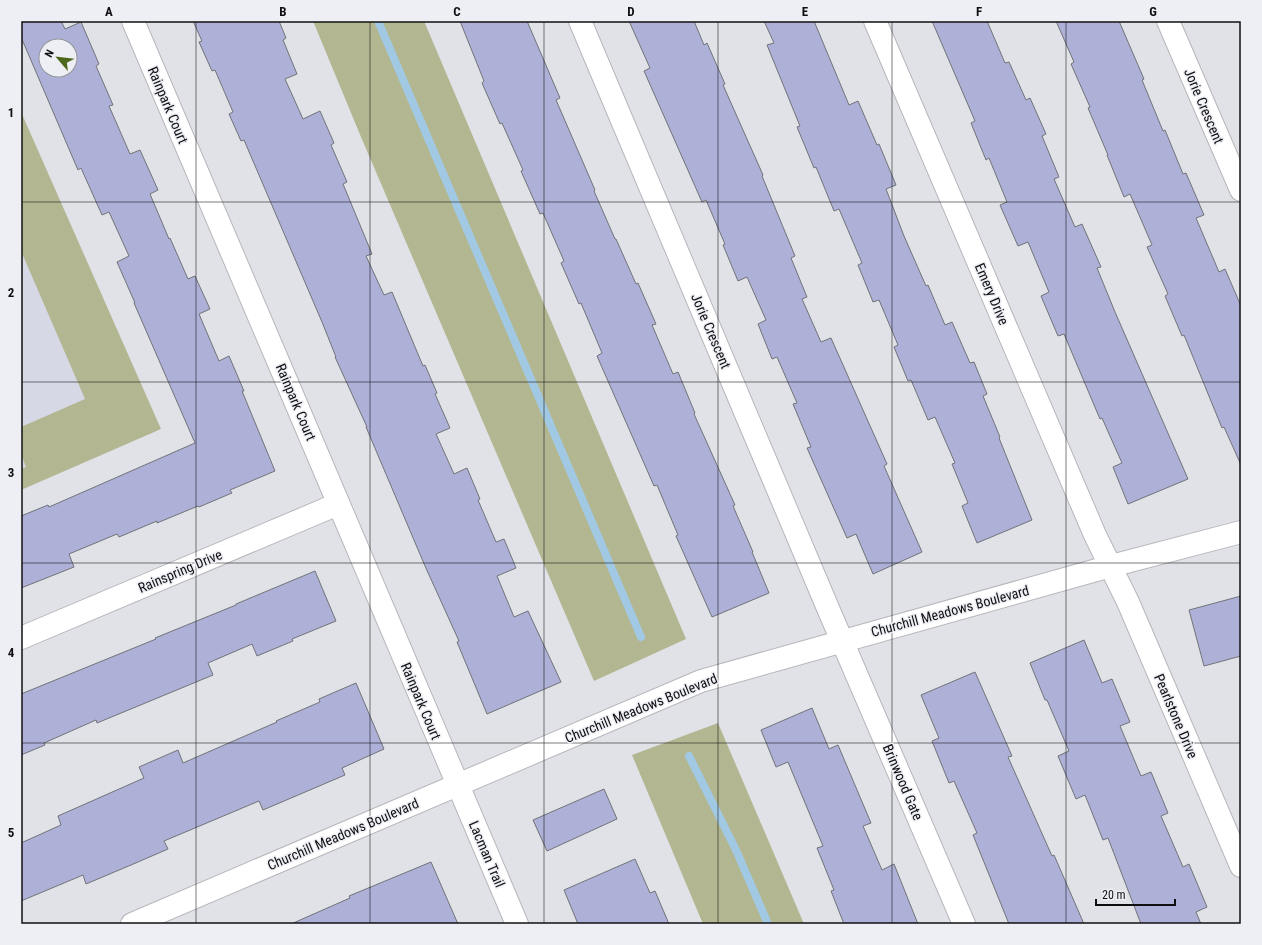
<svg xmlns="http://www.w3.org/2000/svg" width="1262" height="945" font-family="'Roboto Condensed',sans-serif">
	<style>
		.built { fill: #d7d8e5 }
		.park { fill: #b3b791 }
		.lines { fill: none; stroke-linecap: round; stroke-linejoin: round }
		.stream { stroke: #a2c9e3; stroke-width: 8 }
		.building { fill: #adb0d7; stroke: #727378; fill-rule: evenodd }
		.street-casing { stroke: #b6b6bc; stroke-width: 24 }
		.secondary-casing { stroke: #b6b6bc; stroke-width: 24 }
		.street { stroke: #fff; stroke-width: 22 }
		.secondary { stroke: #fff; stroke-width: 22 }
		.grid { fill: none; stroke: #101012; stroke-width: 1; stroke-opacity: 0.55 }
		.labels { text-anchor: middle; stroke-width: 3; stroke-linejoin: round; paint-order: stroke }
		.street-label { font-size: 14px; fill: #101012; stroke: #eeeff5 }
		.neatline { fill: none; stroke: #101012; stroke-width: 1.5 }
		.grid-label { font-size: 13px; text-anchor: middle; font-weight: bold; fill: #101012 }
	</style>
	<rect width="100%" height="100%" fill="#e1e2e7"/>
	<path class="built" d="M21,112l140,317 -140,61z"/>
	<path class="park" d="M313,21h111l262,618 -92,42 -233,-544z
		M21,112l140,317 -140,61v-21l5,-2 -5,-13v-27l64,-28 -64,-148z
		M718,723l86,201h-101l-71,-169z"/>
	<g class="lines">
		<path class="stream" d="M378,21l263,616
			M689,756l47,94 32,74"/>
	</g>
	<path class="building" d="M21,21h40l4,8 16,-7 18,42 -3,2 17,39 -4,1 21,48 10,-4 18,40 -8,4 19,45 1,-1 18,41 7,-3 15,33 -11,5 20,47 10,-5 15,35h-2l33,80 -45,19 2,3 -33,14 -1,-1 -41,17v-2l-38,16 -2,-3 -48,20 5,13 -53,21v-72l27,-11 1,2 146,-64 -61,-140h1l-18,-41 12,-6 -20,-44 -7,3 -21,-47 -3,2 -57,-133zM46,46h24v24h-24z
		M193,21h86l7,17 -3,2 14,34 -12,5 18,40 17,-8 14,32 -3,2 16,37 -4,2 29,70 -6,2 18,39 8,-3 31,74 2,-1 12,28 -2,1 15,34 -14,6 18,40 13,-6 13,31 -2,1 18,42 8,-3 12,29 -19,8 17,41 14,-6 33,71 -74,32 -30,-72 2,-1 -34,-75 -59,-139h1l-32,-70h1l-14,-35 -78,-182 -3,1 -12,-27 4,-2 -18,-42 -3,1 -13,-29 3,-1z
		M460,21h67l33,77 -4,2 39,90 -1,1 21,48h1l20,45 2,-1 18,41 -4,1 21,49 5,-2 17,41 -1,1 41,91 -2,1 20,46h-1l17,41 -57,24 -36,-81 2,-1 -21,-50 -3,1 -57,-130 5,-3 -21,-50 -2,1 -18,-41 3,-2 -21,-48 -3,1 -19,-43 2,-1 -21,-47 -2,1 -18,-41 2,-2z
		M629,21h65l10,24 3,-2 18,41 -2,1 40,90 -1,1 33,80 -4,2 16,39 -5,2 19,43 10,-4 56,126 -3,2 38,86 -49,22 -17,-40 -9,4 -40,-90 4,-1 -18,-43 4,-1 -20,-46 -5,2 -14,-35 8,-4 -19,-43 -9,4 -15,-36 2,-1 -19,-44 -4,2 -58,-131 6,-3z
		M764,21h50l35,84 9,-4 19,44 2,-1 17,41 -10,4 18,47 22,50 2,-1 17,40 7,-3 18,41 4,-1 13,32 -4,2 17,41 -1,1 33,82 -55,23 -15,-37 6,-3 -16,-39 3,-1 -20,-46 -7,3 -17,-40 -3,1 -14,-34 4,-2 -19,-45 -6,2 -15,-37 4,-2 -23,-54 -5,2 -18,-44 -2,1 -17,-41 3,-1 -33,-81 7,-2z
		M932,21h55l18,42 4,-1 17,38 4,-2 16,36 -4,2 17,41 -5,2 21,48 7,-3 19,43 -4,1 18,44 73,167 -60,25 -15,-37 9,-4 -20,-45 -2,1 -36,-85 -6,2 -17,-40 8,-4 -21,-50 -10,4 -18,-41 7,-3 -18,-44 -3,2 -15,-37 4,-2z
		M1056,21h63l25,58 -2,1 21,51 2,-1 18,44 3,-1 18,42 -8,3 23,54 6,-3 16,37v159l-17,-38 -2,1 -38,-93 -2,1 -17,-40 3,-2 -21,-47 5,-2 -22,-51 -6,3 -17,-42h1l-20,-47 2,-1 -19,-43 3,-2z
		M315,571l21,50 -44,18 1,2 -36,15 -5,-12 -44,19 5,12 -116,48 -1,-3 -52,23 1,2 -24,10v-61l135,-55 -1,-1 81,-33v-1z
		M1241,596v60l-37,10 -15,-56z
		M1084,640l18,43 10,-4 18,43 -10,4 21,50 10,-4 17,41 -7,3 22,51 6,-3 18,43 -11,5 5,12h-60l-33,-86 -5,2 -18,-45 -9,4 -18,-43 11,-5 -22,-51h-2l-15,-37z
		M975,672l37,84 -4,1 44,99 2,-1 30,69h-75l-36,-89 4,-2 -23,-52 -5,2 -17,-42 7,-3 -18,-43z
		M356,683l28,66 -42,19 3,7 -82,35 -4,-9 -95,40 4,8 -37,16 -45,19 -3,-9 -62,26v-58l40,-18 -3,-9 86,-38 -5,-11 39,-17 5,13 94,-41 -1,-1 44,-19 -1,-3z
		M812,708l17,41 9,-4 33,78 -8,3 19,44 12,-6 24,60h-74l-13,-33 3,-1 -17,-42 6,-2 -35,-84 -12,5 -15,-37z
		M604,789l13,30 -70,32 -14,-31z
		M635,859l15,34 5,-2 14,33h-91l-14,-34z
		M431,862l27,62h-167l59,-26 -1,-2z"/>
	<g class="lines">
		<defs>
			<path id="street" d="M133,21l156,366 228,537
				M580,21l247,585 137,318
				M875,21l220,514 33,67 113,264
				M1168,21l73,169
				M21,638l317,-134"/>
			<path id="secondary" d="M132,924l569,-243 410,-115 130,-34"/>
		</defs>
		<use href="#street" class="street-casing"/>
		<use href="#secondary" class="secondary-casing"/>
		<use href="#street" class="street"/>
		<use href="#secondary" class="secondary"/>
	</g>
	<path class="grid" d="M196,21v903M370,21v903M544,21v903M718,21v903M892,21v903M1066,21v903M21,202h1220M21,382h1220M21,563h1220M21,743h1220"/>
	<g class="labels">
		<g class="street-label">
			<text transform="translate(168 105) rotate(67)" y="5">Rainpark Court</text>
			<text transform="translate(1204 106) rotate(67)" y="5">Jorie Crescent</text>
			<text transform="translate(992 294) rotate(67)" y="5">Emery Drive</text>
			<text transform="translate(711 331) rotate(67)" y="5">Jorie Crescent</text>
			<text transform="translate(296 402) rotate(67)" y="5">Rainpark Court</text>
			<text transform="translate(180 571) rotate(-23)" y="5">Rainspring Drive</text>
			<text transform="translate(950 611) rotate(-15)" y="5">Churchill Meadows Boulevard</text>
			<text transform="translate(421 701) rotate(67)" y="5">Rainpark Court</text>
			<text transform="translate(641 708) rotate(-22)" y="5">Churchill Meadows Boulevard</text>
			<text transform="translate(1176 716) rotate(67)" y="5">Pearlstone Drive</text>
			<text transform="translate(903 782) rotate(67)" y="5">Brinwood Gate</text>
			<text transform="translate(343 834) rotate(-23)" y="5">Churchill Meadows Boulevard</text>
			<text transform="translate(487 854) rotate(67)" y="5">Lacman Trail</text>
		</g>
	</g>
	<rect width="1262" height="945" fill="none" stroke="#eeeff5" stroke-width="44"/>
	<g transform="translate(58 58) rotate(298)"><circle r="19" fill="#eeeff5" stroke="#95969a"/>
	<path d="M0-3L7 15L0 10L-7 15Z" fill="#4d681a"/>
	<text y="-6" font-size="11" font-weight="bold" text-anchor="middle" fill="#101012">N</text>
	</g>
	<path d="M1096 899v6h79v-6" fill="none" stroke="#101012" stroke-width="2"/>
	<text x="1102" y="899" font-size="12" fill="#101012" stroke="#eeeff5" stroke-width="3" paint-order="stroke">20 m</text>
	<rect x="22" y="22" width="1218" height="901" class="neatline"/>
	<g class="grid-label">
		<text x="109" y="16">A</text>
		<text x="283" y="16">B</text>
		<text x="457" y="16">C</text>
		<text x="631" y="16">D</text>
		<text x="805" y="16">E</text>
		<text x="979" y="16">F</text>
		<text x="1153" y="16">G</text>
		<text x="11" y="117">1</text>
		<text x="11" y="297">2</text>
		<text x="11" y="477">3</text>
		<text x="11" y="657">4</text>
		<text x="11" y="837">5</text>
	</g>
</svg>
